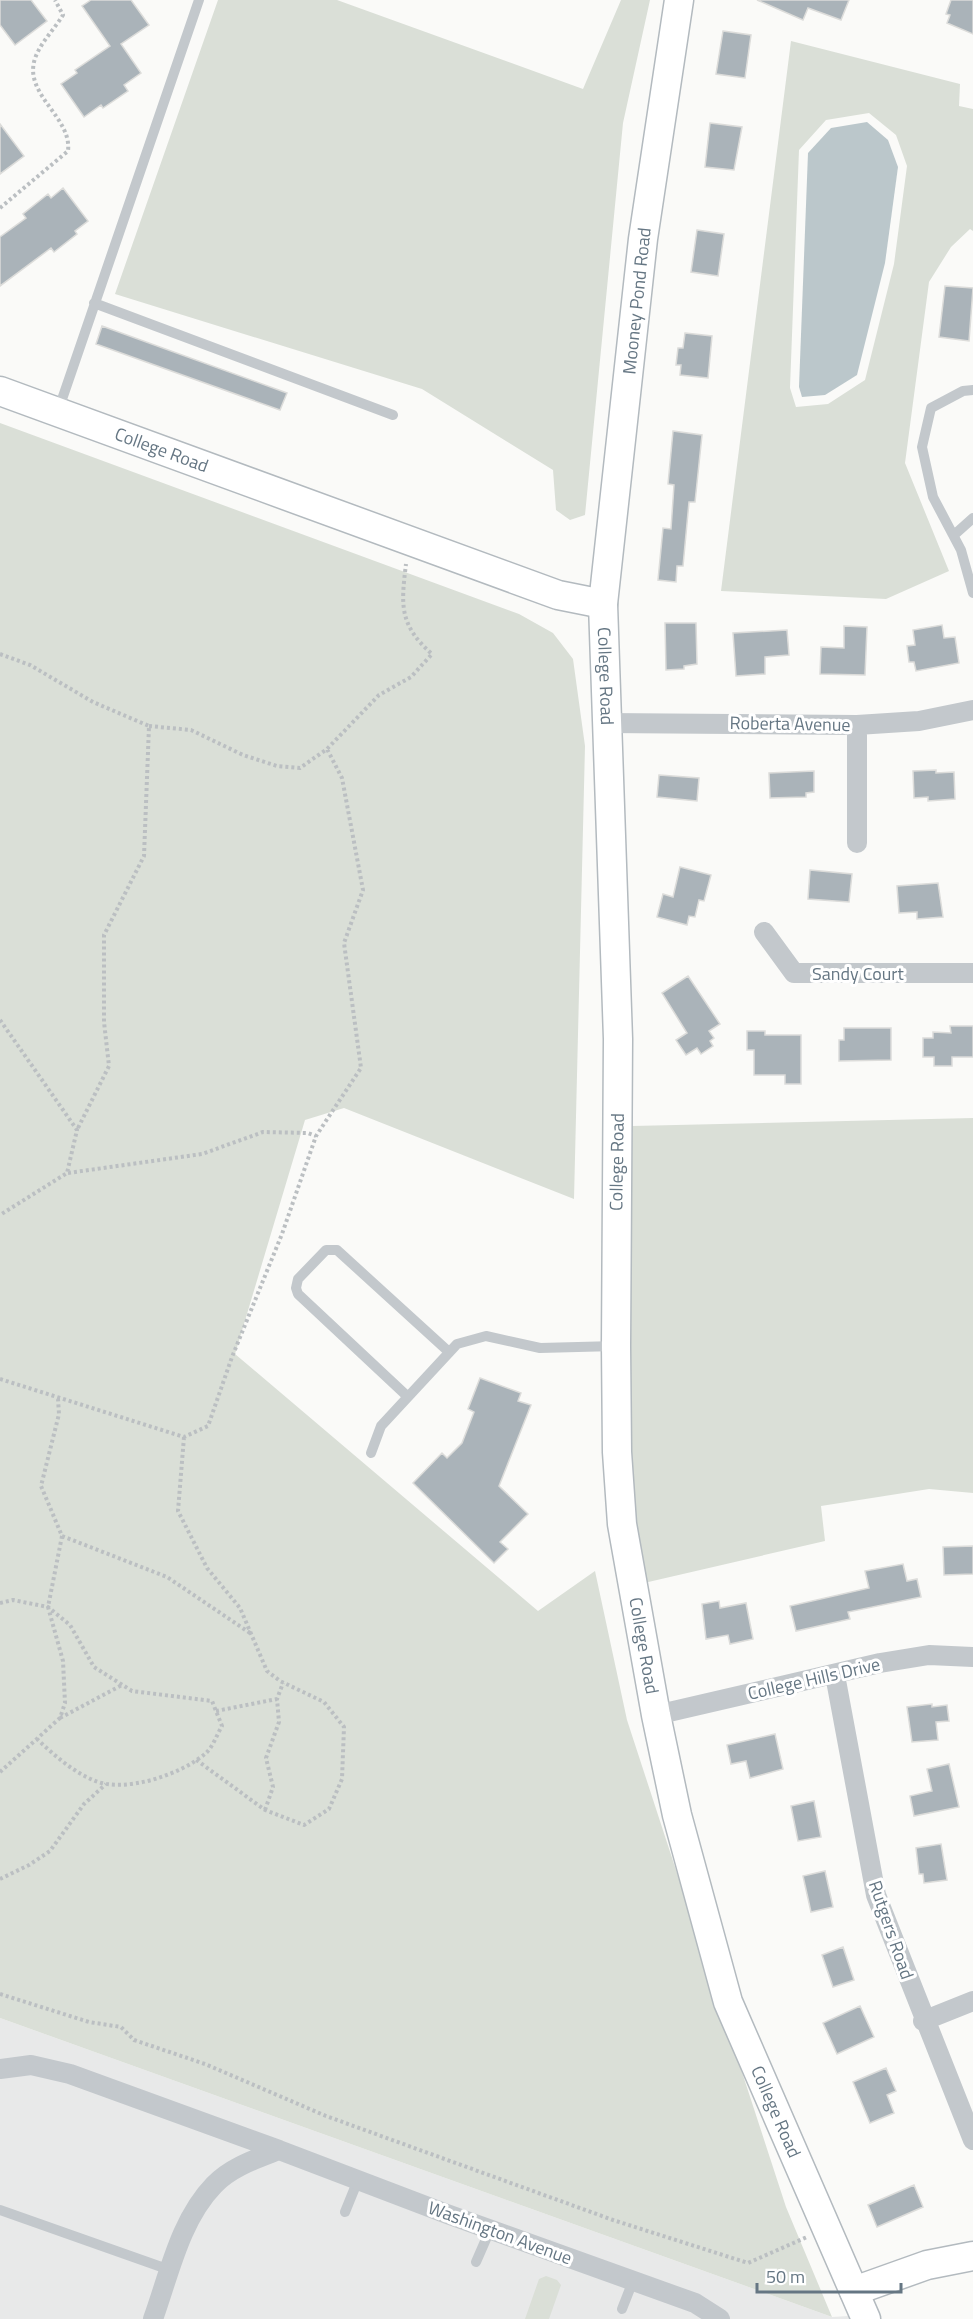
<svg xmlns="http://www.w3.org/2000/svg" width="973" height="2319" font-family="'Titillium Web',sans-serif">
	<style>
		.built { fill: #e8e9e9 }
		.green { fill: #dadfd7; fill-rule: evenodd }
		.water { fill: #bbc7cb }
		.building { fill: #aab3b9; stroke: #dcdcda; stroke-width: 1.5 }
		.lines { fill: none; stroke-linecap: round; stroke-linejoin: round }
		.secondary-casing { stroke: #b3babf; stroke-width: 31 }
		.path { stroke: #bbbfc2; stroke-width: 4; stroke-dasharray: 3 3; stroke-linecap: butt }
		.lane { stroke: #c3c8cc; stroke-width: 10 }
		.street { stroke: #c3c8cc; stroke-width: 20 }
		.secondary { stroke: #fff; stroke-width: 28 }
		.labels { text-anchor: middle; stroke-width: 6; stroke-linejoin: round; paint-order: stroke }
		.street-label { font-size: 18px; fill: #657683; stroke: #fff }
	</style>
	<rect width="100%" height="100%" fill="#fafaf8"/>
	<path class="built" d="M0,2018l832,299 32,-2 2,4h-866z"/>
	<path class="green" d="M218,0h119l246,89 38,-89h29l-27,123 -38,392 -15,5 -14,-10 -3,-40 -131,-81 -307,-95z
		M791,41l169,43 -1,22 14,3v122l-3,-2 -19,18 -22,35 -24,181 44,108 -63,28 -165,-8zM869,113l27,22 11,31 -13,98 -29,116 -37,24 -32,3 -6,-19 9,-238 27,-30z
		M0,423l519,191 34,19 20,26 12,87 -11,453 -230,-91 -39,12 -70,234 303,257 57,-40 32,149 159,487 46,110 -832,-299z
		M973,1118v375l-44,-4 -108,17 4,35 -181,42 -13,-88 -3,-116 4,-253z
		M546,2276l11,4 4,5 -12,34h-24l14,-40z"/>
	<path class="water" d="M867,122l21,18 10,27 -13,96 -28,112 -32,20 -23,2 -3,-10 9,-234 23,-25z"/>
	<path class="building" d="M0,0h31l16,21 -32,24 -15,-20z
		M91,0h40l18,25 -28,19 20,29 -17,12 4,6 -25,17 -2,-3 -17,12 -23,-33 16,-11 -2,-3 35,-24 -28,-40z
		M757,0h92l-8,20 -33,-12 -5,12z
		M951,0h22v34l-26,-11 3,-8 -4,-1z
		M723,31l28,4 -6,43 -29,-4z
		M710,123l32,4 -8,43 -29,-3z
		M0,124l24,32 -24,18z
		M63,188l25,33 -13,10 2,3 -23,18 -3,-4 -51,38v-49l26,-19 -3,-4 25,-20 3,4z
		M697,230l27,4 -6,42 -27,-4z
		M945,286l28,2 -4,53 -30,-4z
		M102,326l185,67 -7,17 -184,-66z
		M685,333l27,3 -4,42 -28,-3 1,-10h-5l2,-17h5z
		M673,431l29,4 -7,67h-6l-6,64h-6l-1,16 -18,-2 5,-52 8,1 3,-44 -6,-1z
		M665,623h31l1,41 -13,2v3l-18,1z
		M942,625l2,13 11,-1 4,26 -43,8 -2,-9h-5l-2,-16 8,-1 -2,-15z
		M844,626l23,1 -2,48 -45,-1 1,-27 23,1z
		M787,630l2,25 -24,2v17l-29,2 -3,-43z
		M936,770v3l18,-1 1,27 -27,2v-4l-14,1 -1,-27z
		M814,771v21l-8,1v4l-36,1 -1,-25z
		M659,775l40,3 -2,23 -40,-4z
		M680,867l31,8 -7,26 -5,-1 -4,17 -6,-1 -2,9 -30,-8 6,-23 10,3z
		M810,870l42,4 -3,28 -41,-3z
		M938,883l5,34 -26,2v-7l-18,1 -2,-27z
		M688,976l32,48 -11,7 5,7 -4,3 3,5 -12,8 -4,-6 -11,7 -10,-15 11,-7 -25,-40z
		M950,1026h23v31h-21v9h-18v-9h-11v-19h10v-6l18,1z
		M844,1028h47v32l-52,1v-21h5z
		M747,1031h18v4h36v49h-16v-9h-31v-25h-7z
		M480,1378l41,15 -3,8 13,4 -32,81 29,28 -28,28 8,7 -14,14 -81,-80 29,-30 5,5 15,-15 12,-31 -6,-3z
		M973,1546v28l-29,1 -1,-28z
		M903,1564l4,17 10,-2 4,18 -73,15 2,7 -54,12 -6,-25 79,-18 -4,-17z
		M719,1601l1,7 26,-5 7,36 -23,5 -2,-9 -22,4 -4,-35z
		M932,1704v3l15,-2 2,16 -13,1 2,18 -26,2 -5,-35z
		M775,1734l8,35 -33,9 -4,-17 -15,3 -4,-19z
		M949,1764l10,43 -45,9 -4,-20 22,-5 -5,-22z
		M814,1801l7,36 -23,4 -7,-35z
		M941,1844l6,36 -23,3 -1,-9h-4l-3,-26z
		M825,1871l8,36 -22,5 -8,-36z
		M843,1947l11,33 -21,7 -11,-32z
		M860,2006l14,31 -37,17 -14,-31z
		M886,2068l10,23 -9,4 7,18 -24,10 -17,-41z
		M914,2185l9,22 -46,20 -9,-22z"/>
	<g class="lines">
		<defs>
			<g id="secondary">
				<path id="s1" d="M679,0l-36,239 -40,365 15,435 -2,307 1,106 5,72 34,191 21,100 51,187 138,317"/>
				<path id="s2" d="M0,391l558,204 45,9"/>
				<path d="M854,2291l73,-26 46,-9"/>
			</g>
		</defs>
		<use href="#secondary" class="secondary-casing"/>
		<path class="path" d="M0,208l68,-57c4,-33 -42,-55 -34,-89 4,-17 20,-32 29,-47l-8,-15
			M0,654l30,11 63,37 56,24 -5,130 -40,79v87l5,44 -32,64
			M149,726l42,4 52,25 34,11 23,2 27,-19 52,-54 32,-18 21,-23c-33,-29 -31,-49 -26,-90
			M0,1020l77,110 -10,43 -67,42
			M68,1173l134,-19 61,-22 45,1 8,3
			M0,1379l184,58 24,-11 24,-69 50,-123 34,-98 45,-68 -17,-125 19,-53 -21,-112 -15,-29
			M184,1437l-6,74 29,57 33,40 27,63 13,10 44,21 20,25 -2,52 -13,30 -25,16 -39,-15 -70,-51
			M62,1536l105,41 83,56
			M0,1603l13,-3 35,7 22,18 24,42 38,24 80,10 10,25c-5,8 -9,21 -16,27 -25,22 -83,41 -113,27 -21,-9 -39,-25 -56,-41
			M216,1711l61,-12
			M60,1718l62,-33
			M0,1772l60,-54 5,-15 -2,-42 -15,-54 14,-71 -21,-50 18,-72 -1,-15
			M265,1810l8,-23 -7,-29 13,-36 -2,-23 6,-16
			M0,1879l29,-14 21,-14 34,-47 22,-20
			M0,1994l89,28 32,5 13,13 71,24 121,52 287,104 135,43 59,-26"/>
		<path class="lane" d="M94,303l299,112
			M973,390l-10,1 -32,17 -9,39 11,50 28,53 12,43
			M58,411l141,-411
			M954,535l19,-17
			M407,1396l-109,-102 -2,-6 2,-9 28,-29h11l112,102
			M371,1453l10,-27 76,-82 29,-8 54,12 76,-2
			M0,2210l170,60
			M345,2212l13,-32
			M476,2262l14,-32
			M622,2309l11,-28"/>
		<path class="street" d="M606,723l251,2 62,-4 54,-11
			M857,843v-118
			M764,932l30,41h179
			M835,1675l41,220 97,245
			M656,1715l224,-52 49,-8 44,2
			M923,2021l50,-20
			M0,2069l31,-4 39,9 209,76
			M153,2319c16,-44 27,-99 61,-134 17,-18 42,-26 65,-35l168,64 248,89 25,16"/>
		<use href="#secondary" class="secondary"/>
	</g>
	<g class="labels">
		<g class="street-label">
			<text transform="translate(637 301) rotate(-84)" y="6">Mooney Pond Road</text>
			<text dy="6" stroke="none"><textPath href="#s2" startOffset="172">College Road</textPath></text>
			<text dy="6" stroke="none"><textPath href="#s1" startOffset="681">College Road</textPath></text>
			<text transform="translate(790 724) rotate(1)" y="6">Roberta Avenue</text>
			<text x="858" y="980">Sandy Court</text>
			<text transform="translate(617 1162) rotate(-89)" y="6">College Road</text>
			<text dy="6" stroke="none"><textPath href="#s1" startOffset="1653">College Road</textPath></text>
			<text transform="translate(814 1679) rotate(-13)" y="6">College Hills Drive</text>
			<text transform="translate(891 1930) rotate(71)" y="6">Rutgers Road</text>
			<text dy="6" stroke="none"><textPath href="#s1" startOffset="2139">College Road</textPath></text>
			<text transform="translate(500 2233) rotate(20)" y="6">Washington Avenue</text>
		</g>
	</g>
	<path d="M757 2283v9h144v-9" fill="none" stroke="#657683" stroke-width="3"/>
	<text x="766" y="2283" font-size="18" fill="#657683" stroke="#ffffff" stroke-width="4.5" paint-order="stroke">50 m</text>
</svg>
